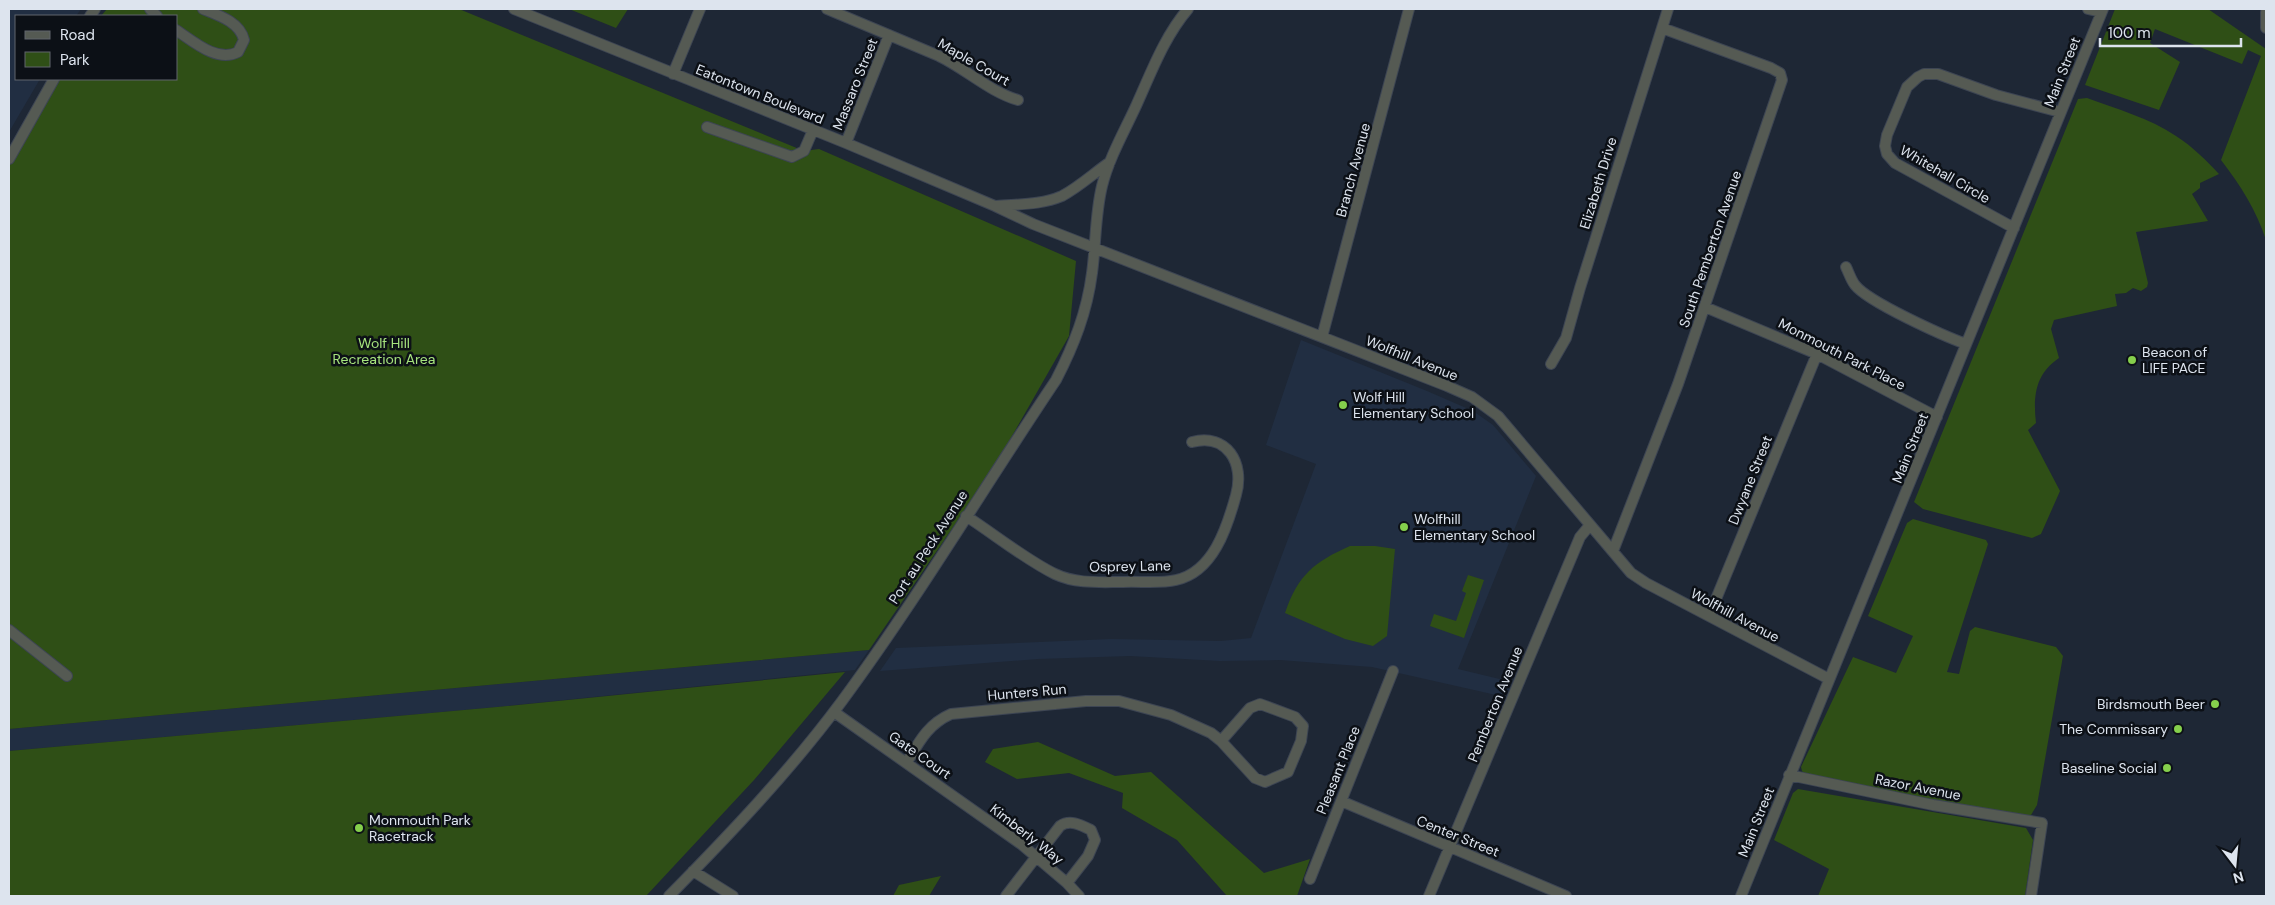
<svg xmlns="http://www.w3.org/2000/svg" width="2275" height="905" font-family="'DM Sans',sans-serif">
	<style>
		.built { fill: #212e42 }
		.green { fill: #2f4f16 }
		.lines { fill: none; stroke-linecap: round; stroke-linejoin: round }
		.minor-casing { stroke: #3d4553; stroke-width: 12 }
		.minor { stroke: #555a53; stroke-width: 10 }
		.poi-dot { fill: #85cf4c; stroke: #0c1016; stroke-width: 2 }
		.labels { text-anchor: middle; stroke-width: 5; stroke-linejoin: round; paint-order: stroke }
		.street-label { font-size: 14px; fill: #dde4ee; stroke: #0c1016 }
		.park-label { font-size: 14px; fill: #a7e47e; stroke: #0c1016 }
		.poi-label { font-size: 14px; fill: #dde4ee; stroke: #0c1016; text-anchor: start }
	</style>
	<rect width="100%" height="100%" fill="#1e2735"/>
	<path class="built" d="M9,9h72l-5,7h-60v63h24l-31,53z
		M1301,340l126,51 46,20 20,14 43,51 -78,193 54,13 -7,15 -133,-30 -92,-7 -60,1 -90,-5 -92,3 -158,12 16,-23 215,-9 110,2 30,-3 65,-174 -50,-19z
		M869,650l-14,20 -358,37 -488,44v-22z"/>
	<path class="green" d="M107,9h352l345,142 15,-2 257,112 -7,75 -74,130 -126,184 -860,79v-566l46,-84h121v-63h-75z
		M569,9h59l-12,19z
		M2115,9h93l58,40v191c-10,-30 -25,-54 -45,-80l40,-104 -13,-6 -6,14 -87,-35 -5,14 30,19 -21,48 -74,-25z
		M2087,98c29,11 63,20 89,38 17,11 30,24 43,38l-19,9v5l-8,6 16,27 -72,11 12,51 -1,4 -6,4 -8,-3 -7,5 -11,1 2,12 -63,14 -3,9 8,29c-24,16 -26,39 -23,65l-8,7 32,61 -19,43 -9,4 -109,-29 -9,-7 164,-403z
		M1913,519l73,21 2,4 -41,128 12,2 11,-43 5,-4 81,20 7,9 -26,149 -6,10h-10l-214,-38 -5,-6 -1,-4 52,-110 43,16 17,-37 -45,-20 39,-93z
		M1350,546h25l20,3 -8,87 -14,10 -28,-7 -60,-26c13,-38 29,-51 65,-67z
		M1468,575l16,5 -20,58 -34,-12 4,-12 22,7 10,-28 -4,-2z
		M845,672l-91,108 -108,116h-637v-145l488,-44z
		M1038,742l77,34 36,-4 113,101 46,-14 -13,37h-70l-50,-56 -55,-32 1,-15 -54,-20 -52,6 -32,-17 8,-13z
		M1798,789l228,39 7,12 -8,56h-207l11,-27 -55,-29 19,-47z
		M941,876l-12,20h-36l6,-11z"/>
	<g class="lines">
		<defs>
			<path id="minor" d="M150,9l7,7
				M514,9l332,134 149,63 38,18 414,162 25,11 26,19 133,157 15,10 183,96
				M827,9l112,47c27,13 51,36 79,44
				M2088,9l13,3
				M2266,12v16
				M90,16l5,-7
				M176,30c17,11 41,33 62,22l6,-12c-4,-18 -26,-25 -41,-31
				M673,74l27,-65
				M707,127l85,30 12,-6 9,-21
				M846,143l43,-108
				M9,159l45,-80
				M996,206c22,-2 45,-1 66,-10 17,-9 32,-23 48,-34
				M2014,228l-119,-65 -8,-9 -2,-8 2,-11 20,-48 11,-10 6,-3h14l58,21 64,17
				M1846,267c3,6 5,13 9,18 13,17 89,51 111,59
				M1705,307l112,47 120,63
				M1322,337l87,-328
				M1551,364l15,-26 14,-50 88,-279
				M966,516c28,18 60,44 89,58 21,10 45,8 68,8 17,-1 36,2 53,-2 37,-8 51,-52 60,-85 9,-32 -9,-62 -44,-53
				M1613,551l65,-167 104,-304 -2,-7 -9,-5 -109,-40
				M1709,616l108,-262
				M9,630l58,46
				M1260,704l35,13 8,9 -2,15 -13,31 -23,10 -10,-4 -34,-37 29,-33z
				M834,712l187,132 46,39 12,13
				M907,762c12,-20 21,-38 44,-48l135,-13h33l52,14 40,18 10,8
				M1789,775l144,30 109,18 -11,73
				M1341,801l225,95
				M693,871l40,25
				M1310,879l83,-208
				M669,896c61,-62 121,-125 173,-195 76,-103 142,-214 214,-321 18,-35 31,-68 36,-107 4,-29 3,-58 10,-87 7,-28 22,-54 34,-80 15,-33 28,-69 52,-97
				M1006,896l54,-70c10,-7 21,-1 31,4l4,10 -7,16 -21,27
				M1429,896l151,-359 10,-12
				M1741,896l362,-887"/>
		</defs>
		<use href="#minor" class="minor-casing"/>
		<use href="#minor" class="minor"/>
	</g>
	<g class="poi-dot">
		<circle cx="2132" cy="360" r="5"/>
		<circle cx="1343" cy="405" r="5"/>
		<circle cx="1404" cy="527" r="5"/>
		<circle cx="2215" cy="704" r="5"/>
		<circle cx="2178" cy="729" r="5"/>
		<circle cx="2167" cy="768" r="5"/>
		<circle cx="359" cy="828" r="5"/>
	</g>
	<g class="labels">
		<g class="street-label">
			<text transform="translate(974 62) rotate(30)" y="5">Maple Court</text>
			<text transform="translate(2062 72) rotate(-68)" y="5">Main Street</text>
			<text transform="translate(855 84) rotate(-68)" y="5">Massaro Street</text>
			<text transform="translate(760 94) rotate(22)" y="5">Eatontown Boulevard</text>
			<text transform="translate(1353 170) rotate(-75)" y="5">Branch Avenue</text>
			<text transform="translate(1945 174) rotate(30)" y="5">Whitehall Circle</text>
			<text transform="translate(1598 183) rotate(-73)" y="5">Elizabeth Drive</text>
			<text transform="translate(1710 249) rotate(-71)" y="5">South Pemberton Avenue</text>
			<text transform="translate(1842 354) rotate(27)" y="5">Monmouth Park Place</text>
			<text transform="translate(1412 358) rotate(22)" y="5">Wolfhill Avenue</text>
			<text transform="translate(1910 448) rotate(-68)" y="5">Main Street</text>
			<text transform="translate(1750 480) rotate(-68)" y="5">Dwyane Street</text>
			<text transform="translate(928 547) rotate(-57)" y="5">Port au Peck Avenue</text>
			<text transform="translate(1130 566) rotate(-1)" y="5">Osprey Lane</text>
			<text transform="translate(1735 615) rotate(28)" y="5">Wolfhill Avenue</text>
			<text transform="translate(1027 692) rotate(-5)" y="5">Hunters Run</text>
			<text transform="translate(1495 704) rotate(-68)" y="5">Pemberton Avenue</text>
			<text transform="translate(920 755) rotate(35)" y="5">Gate Court</text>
			<text transform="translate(1338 770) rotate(-68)" y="5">Pleasant Place</text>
			<text transform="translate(1918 787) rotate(11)" y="5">Razor Avenue</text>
			<text transform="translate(1756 822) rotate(-68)" y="5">Main Street</text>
			<text transform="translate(1027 834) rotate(38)" y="5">Kimberly Way</text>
			<text transform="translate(1458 836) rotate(22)" y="5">Center Street</text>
		</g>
		<g class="park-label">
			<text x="384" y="348">Wolf Hill<tspan x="384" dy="16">Recreation Area</tspan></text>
		</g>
		<g class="poi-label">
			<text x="2142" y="357">Beacon of<tspan x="2142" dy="16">LIFE PACE</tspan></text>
			<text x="1353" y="402">Wolf Hill<tspan x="1353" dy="16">Elementary School</tspan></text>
			<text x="1414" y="524">Wolfhill<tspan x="1414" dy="16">Elementary School</tspan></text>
			<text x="2205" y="709" text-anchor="end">Birdsmouth Beer</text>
			<text x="2168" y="734" text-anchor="end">The Commissary</text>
			<text x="2157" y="773" text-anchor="end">Baseline Social</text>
			<text x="369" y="825">Monmouth Park<tspan x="369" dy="16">Racetrack</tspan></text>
		</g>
	</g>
	<rect width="2275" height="905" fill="none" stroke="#dde4ee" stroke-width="20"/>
	<rect x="15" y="15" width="162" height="65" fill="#0c1016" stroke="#60656c"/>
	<rect x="25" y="31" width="25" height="8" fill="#555a53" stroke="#60656c"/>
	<text x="60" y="40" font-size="15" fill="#dde4ee">Road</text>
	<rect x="25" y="52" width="25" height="15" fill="#2f4f16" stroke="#60656c"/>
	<text x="60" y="65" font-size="15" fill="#dde4ee">Park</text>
	<g transform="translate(2235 865) rotate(164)" stroke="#0c1016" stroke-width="4" paint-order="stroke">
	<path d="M0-4L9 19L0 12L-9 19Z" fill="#dde4ee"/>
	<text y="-8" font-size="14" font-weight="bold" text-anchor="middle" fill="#dde4ee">N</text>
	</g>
	<path d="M2100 38v8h141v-8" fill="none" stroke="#dde4ee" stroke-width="2.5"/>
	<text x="2108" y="38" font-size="15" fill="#dde4ee" stroke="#0c1016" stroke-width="4" paint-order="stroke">100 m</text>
</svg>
